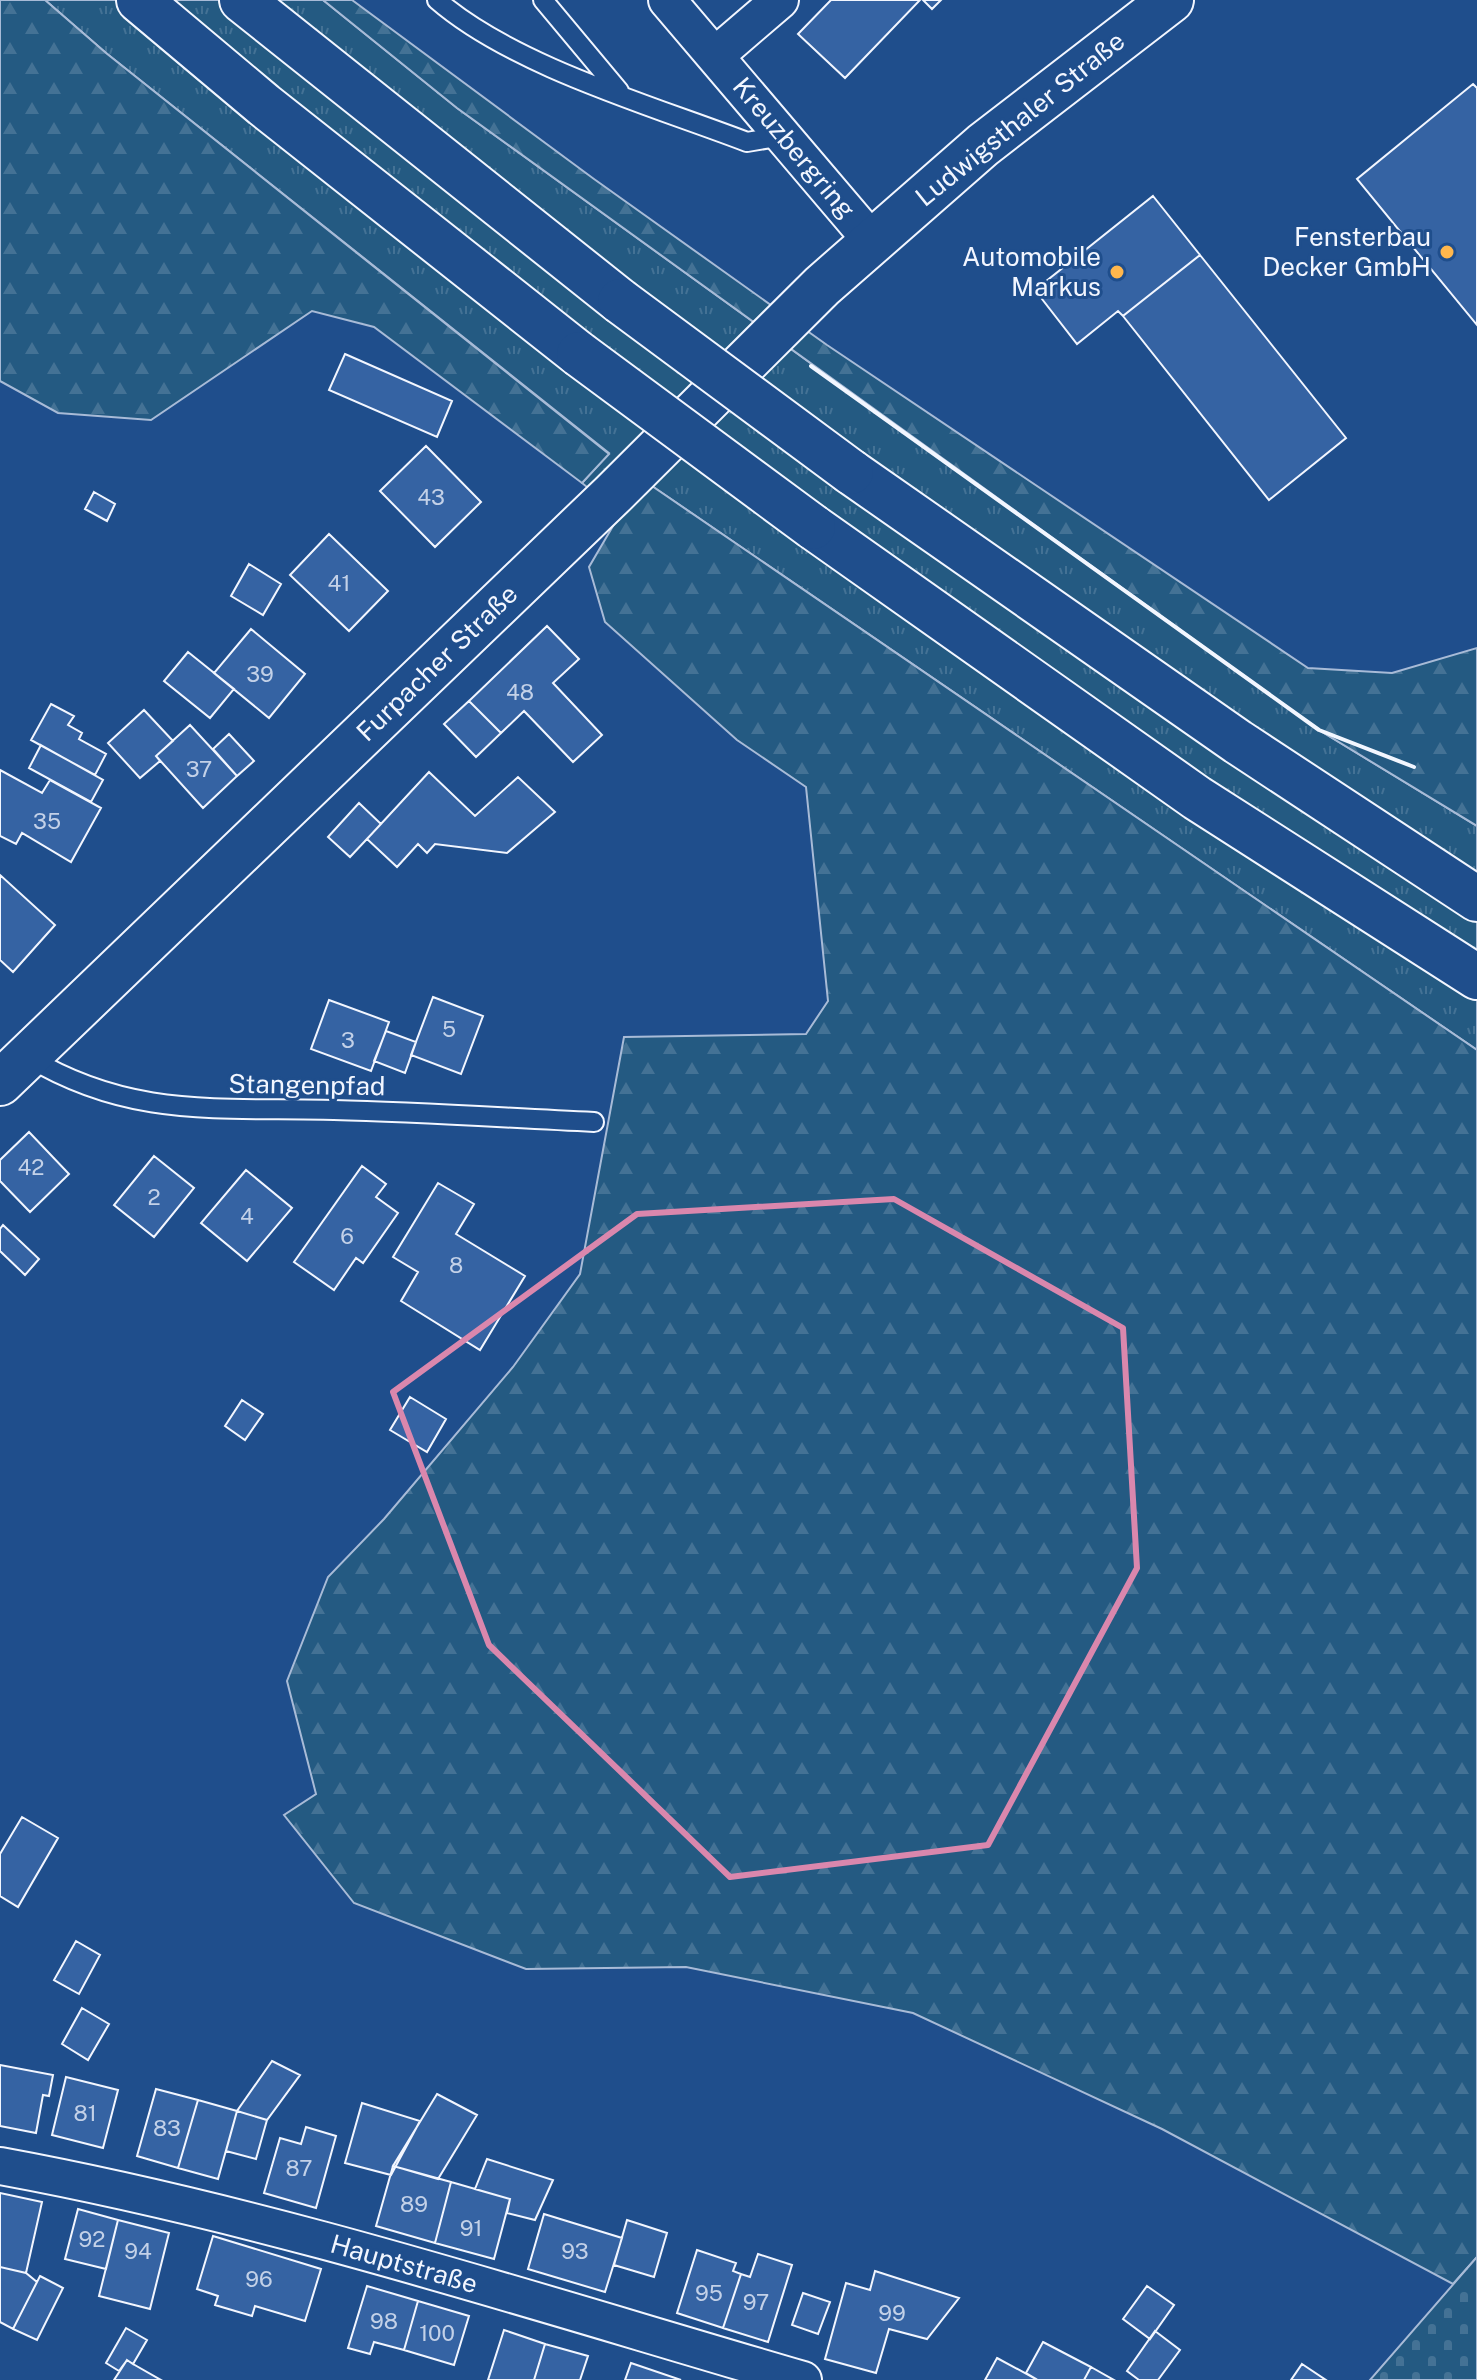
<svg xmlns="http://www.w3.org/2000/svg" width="1477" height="2380" font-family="'Public Sans',sans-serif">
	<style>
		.grass { fill: url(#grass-tufts); stroke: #a8bbd7; stroke-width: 2 }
		.forest { fill: url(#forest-firs); stroke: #a8bbd7; stroke-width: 2 }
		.cemetery { fill: url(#cemetery-stones); stroke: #a8bbd7; stroke-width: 2 }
		.building { fill: #3563a3; stroke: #f2f6ff; stroke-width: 2 }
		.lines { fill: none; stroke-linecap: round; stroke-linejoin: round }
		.lane-casing { stroke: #f2f6ff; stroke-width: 22 }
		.street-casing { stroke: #f2f6ff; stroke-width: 40 }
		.secondary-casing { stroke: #f2f6ff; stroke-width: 48 }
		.highway-casing { stroke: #f2f6ff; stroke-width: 48 }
		.lane { stroke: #1f4e8c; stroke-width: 18 }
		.street { stroke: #1f4e8c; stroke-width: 36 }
		.secondary { stroke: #1f4e8c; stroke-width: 44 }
		.highway { stroke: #1f4e8c; stroke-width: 44 }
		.highway-bridge-casing { stroke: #f2f6ff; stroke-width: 48; stroke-linecap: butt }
		.highway-bridge { stroke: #1f4e8c; stroke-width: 44 }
		.wall { stroke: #f2f6ff; stroke-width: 4 }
		.marked { fill: none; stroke: #da87ad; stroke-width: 6; stroke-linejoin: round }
		.poi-dot { fill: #ffb74d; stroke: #1f4e8c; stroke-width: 3 }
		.labels { text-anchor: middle; stroke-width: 6; stroke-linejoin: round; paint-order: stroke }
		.number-label { font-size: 22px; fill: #c3d1e8 }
		.street-label { font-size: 26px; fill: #f2f6ff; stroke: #1f4e8c }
		.poi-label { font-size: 26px; fill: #f2f6ff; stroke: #1f4e8c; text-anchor: end }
	</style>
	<defs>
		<pattern id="grass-tufts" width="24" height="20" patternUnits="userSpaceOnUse" patternTransform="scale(2)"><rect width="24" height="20" fill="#245a82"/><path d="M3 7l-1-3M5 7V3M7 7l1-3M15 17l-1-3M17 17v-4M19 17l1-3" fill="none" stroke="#447295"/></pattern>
		<pattern id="forest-firs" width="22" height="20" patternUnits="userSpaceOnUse" patternTransform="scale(2)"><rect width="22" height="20" fill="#245a82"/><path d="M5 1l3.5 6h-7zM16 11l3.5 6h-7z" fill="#447295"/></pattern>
		<pattern id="cemetery-stones" width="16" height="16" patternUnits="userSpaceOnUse" patternTransform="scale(2)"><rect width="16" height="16" fill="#245a82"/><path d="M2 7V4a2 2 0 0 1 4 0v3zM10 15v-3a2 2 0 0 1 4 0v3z" fill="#447295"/></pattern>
	</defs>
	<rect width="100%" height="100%" fill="#1f4e8c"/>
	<path class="grass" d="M45,0h278l134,108 862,622 158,96v224l-828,-566 -29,30 -38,-31 27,-30 -503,-400z"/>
	<path class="forest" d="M0,0h45l61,53 503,401 -27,29 -208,-156 -62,-16 -161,109 -93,-7 -58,-32z
		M323,0h29l242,179 233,166 481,323 84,5 85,-25v178l-158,-96 -862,-622z
		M649,484l828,566v1207l-24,27 -291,-155 -249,-116 -227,-46 -160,2 -172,-66 -70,-88 32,-21 -29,-113 41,-104 56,-58 129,-152 67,-93 44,-237 182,-3 22,-33 -22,-214 -69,-47 -132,-118 -16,-55 31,-53z"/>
	<path class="cemetery" d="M1477,2257v123h-107z"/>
	<path class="building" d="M831,0h89l-75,78 -47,-44z
		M923,0h18l-9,9z
		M1473,84l4,4v237l-120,-146z
		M1153,196l47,59 -77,61 -5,-5 -41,33 -42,-54z
		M1200,255l146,183 -77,62 -146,-184z
		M345,354l107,47 -15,36 -108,-47z
		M426,446l55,56 -46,45 -55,-56z
		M94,492l21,12 -8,17 -22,-12z
		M329,534l59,57 -39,40 -59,-56z
		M249,564l32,20 -18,31 -32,-19z
		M547,626l32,33 -26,24 49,52 -29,27 -49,-51 -23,22 -32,-32z
		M251,629l54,45 -36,44 -55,-45z
		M188,652l46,37 -24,29 -46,-37z
		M469,701l32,32 -25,24 -32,-33z
		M51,704l23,12 -6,9 14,8 -3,6 27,15 -11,21 -64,-35z
		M144,710l29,31 -17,15 4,5 -20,17 -32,-35z
		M190,725l47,51 -34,32 -47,-52z
		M229,734l25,27 -17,15 -24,-27z
		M41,745l62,35 -12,22 -62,-34z
		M0,770l42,23 8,-13 51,28 -30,54 -49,-29 -6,11 -16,-8z
		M429,772l46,44 43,-39 37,35 -48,41 -72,-9 -8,9 -9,-9 -21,23 -30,-28z
		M359,803l22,21 -31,33 -22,-20z
		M0,875l55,50 -42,47 -13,-12z
		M433,997l50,19 -22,58 -50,-19z
		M329,1000l60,22 -18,49 -60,-22z
		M386,1031l30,11 -11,31 -31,-12z
		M29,1132l40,42 -39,38 -30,-31v-21z
		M154,1156l40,32 -40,49 -40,-32z
		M362,1166l24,18 -10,13 22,16 -35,50 -7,-5 -22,32 -40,-28z
		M246,1170l46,38 -45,53 -46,-38z
		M438,1183l36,21 -18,30 69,42 -45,74 -79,-49 17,-29 -25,-15z
		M3,1225l36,34 -14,16 -25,-24v-22z
		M410,1397l36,22 -19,33 -37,-22z
		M242,1400l21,14 -18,26 -20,-14z
		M22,1817l36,21 -40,69 -18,-11v-42z
		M76,1941l24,14 -21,39 -25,-14z
		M82,2008l27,16 -21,36 -26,-16z
		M272,2061l28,14 -33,45 -30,-9z
		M0,2065l53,10 -4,21 -6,-1 -7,38 -36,-7z
		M66,2077l52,13 -15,58 -51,-13z
		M156,2089l42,11 -20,68 -41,-12z
		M437,2094l40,21 -39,64 -45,-13z
		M198,2100l39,11 -19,68 -40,-11z
		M362,2103l58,18 -29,54 -46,-12z
		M237,2111l30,9 -11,39 -30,-8z
		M306,2127l30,9 -20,72 -52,-15 16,-55 21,6z
		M487,2159l66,21 -18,40 -28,-7 3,-14 -35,-10z
		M393,2166l58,16 -16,61 -59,-17z
		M451,2182l59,17 -16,60 -59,-16z
		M0,2193l42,9 -16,71 -26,-6z
		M78,2209l40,11 -12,49 -41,-10z
		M544,2214l78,24 -17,54 -77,-23z
		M118,2220l51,13 -19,76 -51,-13z
		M627,2220l40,13 -13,44 -40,-12z
		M213,2236l108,33 -16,52 -50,-15 -3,10 -37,-11 3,-9 -21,-7z
		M697,2250l39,13 -3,8 8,3 -18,54 -46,-15z
		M758,2254l34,11 -24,77 -45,-14 18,-54 9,3z
		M0,2267l26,6 11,9 -24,47 -13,-7z
		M875,2271l84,27 -32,41 -38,-10 -13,44 -51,-14 21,-76 24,7z
		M40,2276l23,12 -26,52 -24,-11z
		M367,2286l51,15 -14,49 -30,-8 -4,12 -22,-6z
		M1147,2286l27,19 -24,34 -27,-20z
		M803,2293l27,9 -12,32 -26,-9z
		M418,2301l51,15 -15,49 -50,-15z
		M126,2328l21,12 -14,24 -6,-4 -8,11 -13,-8z
		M504,2330l41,14 -11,36h-46z
		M1155,2331l25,19 -22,30h-19l-12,-9z
		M1043,2342l48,25 -7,13h-46l-12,-7z
		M545,2344l43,12 -8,24h-46z
		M997,2358l39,21 -1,1h-50z
		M127,2360l6,4 28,16h-47z
		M631,2363l50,17h-56z
		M1302,2364l24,16h-35z
		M1091,2367l23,13h-30z"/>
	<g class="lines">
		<defs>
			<path id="lane" d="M437,0c76,66 216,106 310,142l36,-6
				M543,0l76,91
				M28,1057c103,62 191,50 306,53 87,2 173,8 260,12"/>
			<path id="street" d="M667,0l205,241
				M716,55l64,-55
				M0,2166c273,50 538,137 803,214"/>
			<path id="secondary" d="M0,1083l612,-588 210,-209 161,-141 188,-145"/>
			<path id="highway" d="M139,0l125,105 315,249
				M242,0l378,301
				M851,472l387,270 239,157
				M813,527l384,271 280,179"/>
		</defs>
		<use href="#lane" class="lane-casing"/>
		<use href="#street" class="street-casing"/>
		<use href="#secondary" class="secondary-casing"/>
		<use href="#highway" class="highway-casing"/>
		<use href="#lane" class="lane"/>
		<use href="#street" class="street"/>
		<use href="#secondary" class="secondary"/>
		<use href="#highway" class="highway"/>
		<defs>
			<path id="highway-bridge" d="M620,301l231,171
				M579,354l234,173"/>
		</defs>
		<use href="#highway-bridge" class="highway-bridge-casing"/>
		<use href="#highway-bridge" class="highway-bridge"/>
		<path class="wall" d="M811,366l508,364 95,37"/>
	</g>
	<path class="marked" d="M894,1199l229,129 14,240 -149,277 -258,32 -241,-232 -96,-253 244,-178z"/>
	<g class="poi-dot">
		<circle cx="1447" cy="252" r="8"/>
		<circle cx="1117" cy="272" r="8"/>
	</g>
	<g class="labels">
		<g class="number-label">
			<text x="431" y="505">43</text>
			<text x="339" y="591">41</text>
			<text x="260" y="682">39</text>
			<text x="520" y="700">48</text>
			<text x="199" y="777">37</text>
			<text x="47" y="829">35</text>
			<text x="449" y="1037">5</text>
			<text x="348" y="1048">3</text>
			<text x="31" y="1175">42</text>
			<text x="154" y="1205">2</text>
			<text x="247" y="1224">4</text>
			<text x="347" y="1244">6</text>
			<text x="456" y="1273">8</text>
			<text x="85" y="2121">81</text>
			<text x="167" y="2136">83</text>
			<text x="299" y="2176">87</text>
			<text x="414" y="2212">89</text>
			<text x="471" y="2236">91</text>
			<text x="92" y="2247">92</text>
			<text x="138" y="2259">94</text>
			<text x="575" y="2259">93</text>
			<text x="259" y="2287">96</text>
			<text x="709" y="2301">95</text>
			<text x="756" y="2310">97</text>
			<text x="892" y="2321">99</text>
			<text x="384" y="2329">98</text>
			<text x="437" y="2341">100</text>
		</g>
		<g class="street-label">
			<text transform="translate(1020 119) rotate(-39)" y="9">Ludwigsthaler Straße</text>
			<text transform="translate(794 148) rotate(50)" y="9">Kreuzbergring</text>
			<text transform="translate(437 663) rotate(-44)" y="9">Furpacher Straße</text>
			<text transform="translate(307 1085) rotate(1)" y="9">Stangenpfad</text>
			<text transform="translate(404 2264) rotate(16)" y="9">Hauptstraße</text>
		</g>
		<g class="poi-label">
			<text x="1431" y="246">Fensterbau<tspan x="1431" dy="30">Decker GmbH</tspan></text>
			<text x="1101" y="266">Automobile<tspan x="1101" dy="30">Markus</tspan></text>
		</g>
	</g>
</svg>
